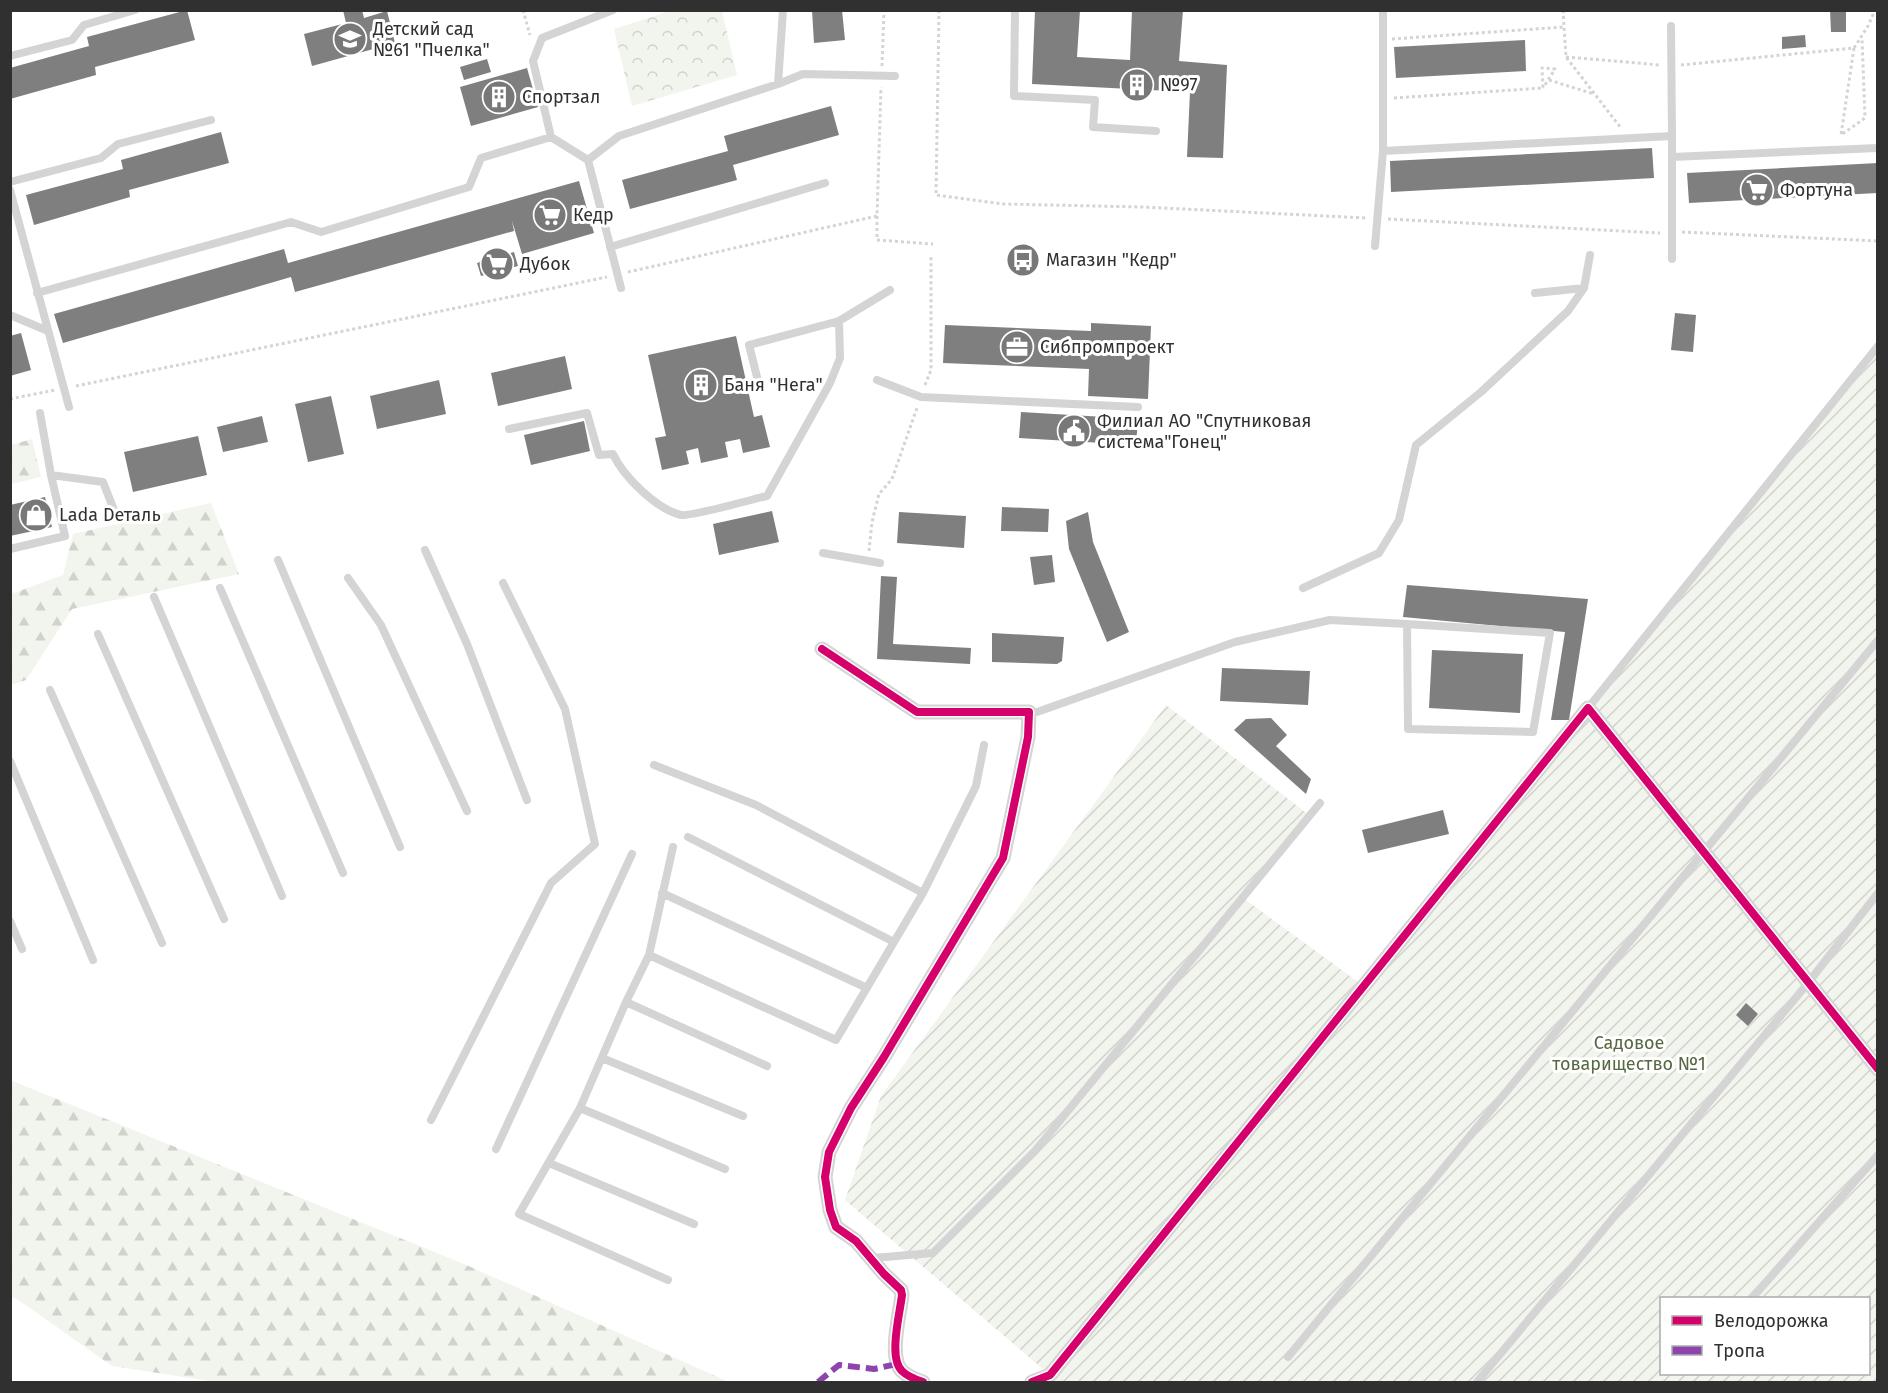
<svg xmlns="http://www.w3.org/2000/svg" width="1888" height="1393" font-family="'Fira Sans',sans-serif">
	<style>
		.forest { fill: url(#forest-firs) }
		.park { fill: url(#park-crowns) }
		.garden { fill: url(#garden-furrows); fill-rule: evenodd }
		.building { fill: #7f7f7f }
		.lines { fill: none; stroke-linecap: round; stroke-linejoin: round }
		.path { stroke: #d4d4d4; stroke-width: 3; stroke-dasharray: 3 3; stroke-linecap: butt }
		.service { stroke: #d4d4d4; stroke-width: 8 }
		.minor { stroke: #d4d4d4; stroke-width: 15 }
		.quiet { stroke: #8e44ad; stroke-width: 6; stroke-dasharray: 12 6; stroke-linecap: butt }
		.cycleway-casing { stroke: #fff; stroke-width: 11 }
		.cycleway { stroke: #d6006c; stroke-width: 8 }
		.labels { text-anchor: middle; stroke-width: 6; stroke-linejoin: round; paint-order: stroke }
		.poi-label { font-size: 18px; fill: #303030; stroke: #fff; text-anchor: start }
		.park-label { font-size: 18px; fill: #566940; stroke: #fff }
	</style>
	<defs>
		<pattern id="forest-firs" width="22" height="20" patternUnits="userSpaceOnUse" patternTransform="scale(1.5)"><rect width="22" height="20" fill="#f2f5ed"/><path d="M5 1l3.5 6h-7zM16 11l3.5 6h-7z" fill="#d0d2cc"/></pattern>
		<pattern id="park-crowns" width="20" height="18" patternUnits="userSpaceOnUse" patternTransform="scale(1.5)"><rect width="20" height="18" fill="#f2f5ed"/><path d="M2 6a3 3 0 1 1 6 0M12 15a3 3 0 1 1 6 0" fill="none" stroke="#d0d2cc"/></pattern>
		<pattern id="garden-furrows" width="10" height="10" patternUnits="userSpaceOnUse" patternTransform="scale(1.5)"><rect width="10" height="10" fill="#f2f5ed"/><path d="M-1 1l2-2M0 10L10 0M9 11l2-2" fill="none" stroke="#d0d2cc"/></pattern>
	</defs>
	<rect width="100%" height="100%" fill="#fff"/>
	<path class="forest" d="M32,439l9,38 -30,7v-39z
		M211,503l28,71 -167,35 -46,71 -15,5v-91l52,-19 10,-41z
		M10,1080l454,184 265,118h-513l-104,-16 -95,-67 -6,-2z"/>
	<path class="park" d="M670,11h52l15,64 -105,31 -18,-77z"/>
	<path class="garden" d="M1877,346v1036h-819l-213,-182 36,-104 285,-391 143,110 -66,83 122,89zM1662,1298h206v76h-206z"/>
	<path class="building" d="M187,10l8,30 -100,27 1,8 -86,24v-31l79,-22 -2,-9z
		M343,10h19l2,8 23,-7 8,32 -83,23 -8,-32 42,-11z
		M812,10h30l3,30 -31,3z
		M1035,10h45l-3,47 53,3 2,-50h51l-4,51 48,4 -4,93 -36,-1 3,-65 -158,-8z
		M1830,10h16v22h-15z
		M1805,35l1,12 -24,2v-12z
		M1525,40l1,31 -130,7 -2,-31z
		M487,59l4,13 -27,8 -4,-13z
		M527,68l11,39 -67,19 -11,-39z
		M831,106l8,29 -106,30 4,15 -107,29 -8,-29 106,-29 -4,-15z
		M221,132l8,31 -100,27 1,7 -96,28 -8,-30 97,-26 -2,-9z
		M1652,148l2,30 -263,14 -1,-31z
		M1878,163v30l-189,10 -2,-30z
		M579,181l15,52 -72,21 -10,-33 2,10 -219,61 -4,-15 -228,66 -9,-29 230,-65 4,14z
		M514,252l4,14 -37,10 -4,-13z
		M1675,313l21,2 -3,37 -22,-2z
		M1091,323l60,3 -3,73 -60,-3 1,-27 -146,-6 2,-38 146,6z
		M21,333l10,37 -21,6v-40z
		M736,336l18,81 8,-2 8,32 -27,6 -3,-14 -15,3 3,15 -27,6 -3,-15 -12,3 3,13 -27,6 -7,-32 11,-2 -18,-81z
		M565,356l7,33 -74,17 -7,-33z
		M439,380l7,34 -69,15 -7,-33z
		M331,396l13,58 -36,8 -13,-58z
		M1021,412l117,7 -2,26 -117,-7z
		M262,416l6,26 -45,10 -6,-25z
		M584,421l6,30 -59,14 -7,-30z
		M198,436l9,39 -74,17 -9,-40z
		M45,497l7,30 -42,9v-31z
		M1002,507l47,2 -1,23 -47,-1z
		M772,511l7,31 -60,13 -6,-31z
		M899,512l67,4 -2,32 -67,-5z
		M1088,512l5,30 36,90 -22,10 -38,-93 -3,-28z
		M1052,555l3,27 -21,3 -4,-28z
		M881,576l16,1 -4,67 78,4 -1,16 -93,-5z
		M1407,585l181,14 -19,121h-18l14,-88 -162,-15z
		M992,633l72,4 -2,24 -5,3 -65,-2z
		M1432,650l91,4 -3,59 -91,-5z
		M1222,668l88,3 -2,34 -88,-4z
		M1271,718l16,17 -11,11 35,33 -5,15 -72,-64 12,-11z
		M1443,810l6,24 -81,19 -6,-23z
		M1746,1003l12,11 -10,12 -12,-11z"/>
	<g class="lines">
		<path class="path" d="M523,10l7,25
			M939,10l-3,185 67,9 139,3 225,11
			M1563,10l3,47 55,71
			M1392,39l172,-12
			M1854,48l-13,87 24,-17 -3,-80
			M1566,57l94,8
			M1681,65l173,-17 14,-22 7,-16
			M882,66l2,-56
			M1549,80l45,14
			M1394,98l149,-10 -1,-20 13,1 -12,19
			M877,216v24l56,4
			M1388,219l272,14
			M1682,232l196,9
			M628,272l249,-56 4,-129
			M925,385l6,-15v-115
			M76,386l531,-109
			M10,399l45,-9
			M869,551l3,-29 7,-28 13,-15 25,-71"/>
		<path class="service" d="M783,10l-5,74 25,-10 92,2
			M1015,10l-1,86 81,4 -2,27 63,4
			M1671,26l1,110
			M10,56l62,-16 12,-15 51,-15
			M1383,151l289,-15v123
			M1672,157l206,-9
			M588,160l-37,-23 -18,-76 9,-23 71,-28
			M10,182l91,-24 17,-14 93,-24
			M10,190l59,217
			M1375,246l8,-95v-141
			M610,247l215,-64
			M621,288l-33,-128 31,-24 159,-52
			M37,293l254,-71 30,10 148,-45 12,-29 70,-21
			M1535,293l49,-5 6,-33
			M10,315l38,16
			M877,380l44,17 217,10
			M759,385l-10,-40 90,-24 51,-31
			M509,429l78,-16 12,42 14,-1c10,22 43,55 68,61 8,2 73,-16 86,-19l63,-113 10,-25 -1,-37
			M51,475l52,7 11,28
			M10,549l55,-13 -14,-61 -11,-62
			M425,550l42,94 60,156
			M823,553l57,10
			M278,560l122,287
			M348,578l33,47 86,186
			M220,588l123,285
			M1303,588l76,-35 20,-33 17,-75 65,-53 87,-81 16,-23
			M154,597l128,299
			M98,634l126,285
			M50,690l112,253
			M1588,708l290,-362
			M1029,712h8l198,-70 95,-22 77,4 1,105 125,3 17,-99 -143,-9
			M10,761l83,199
			M688,837l206,105
			M662,893l205,95
			M923,893l53,-107 8,-41
			M10,921l12,28
			M649,955l187,85 87,-147 -167,-88 -102,-40
			M626,1002l141,64
			M602,1058l141,58
			M580,1108l145,61
			M431,1120l120,-237 44,-39 -30,-135 -62,-126
			M496,1149l136,-295
			M549,1163l145,61
			M873,1258l60,-5 102,-102 285,-348
			M668,1280l-149,-66 61,-106 46,-106 23,-47 24,-108
			M1752,1298l126,-143
			M1288,1357l590,-717
			M1477,1382l331,-399 70,-90"/>
		<path class="minor" d="M822,649l95,63h112l-1,25 -25,121 -119,199 -33,51 -22,44 -4,25 5,33 6,17 20,14 28,33 17,16 1,5c-2,18 -14,63 0,76 5,5 15,9 21,11
			M1032,1382l18,-7 538,-667 290,361"/>
		<path class="quiet" d="M818,1382l21,-17 35,4 23,-5"/>
		<defs>
			<path id="cycleway" d="M822,649l95,63h112l-1,25 -25,121 -119,199 -33,51 -22,44 -4,25 5,33 6,17 20,14 28,33 17,16 1,5c-2,18 -14,63 0,76 5,5 15,9 21,11
				M1032,1382l18,-7 538,-667 290,361"/>
		</defs>
		<use href="#cycleway" class="cycleway-casing"/>
		<use href="#cycleway" class="cycleway"/>
	</g>
	<defs>
		<symbol id="school-disc" viewBox="-11 -11 22 22"><circle r="9.5" fill="#787878" stroke="#fff"/><path d="M0-5L7-2L0 1L-7-2ZM-4 1L0 2.5L4 1V4Q0 6-4 4Z" fill="#fff"/></symbol>
		<symbol id="building-disc" viewBox="-11 -11 22 22"><circle r="9.5" fill="#787878" stroke="#fff"/><path d="M-4-6H4V6H1V3H-1V6H-4ZM-2.5-4.3h1.7v1.8h-1.7ZM.8-4.3h1.7v1.8H.8ZM-2.5-1h1.7V.8h-1.7ZM.8-1h1.7V.8H.8Z" fill="#fff"/></symbol>
		<symbol id="supermarket-disc" viewBox="-11 -11 22 22"><circle r="9.5" fill="#787878" stroke="#fff"/><path d="M-6-5.5h2.5l.6 2H6L4.5 2H-2.5L-4.4-4H-6ZM-1.5 3.2a1.3 1.3 0 1 0 .1 0ZM3 3.2a1.3 1.3 0 1 0 .1 0Z" fill="#fff"/></symbol>
		<symbol id="bus-disc" viewBox="-11 -11 22 22"><circle r="9.5" fill="#787878" stroke="#fff"/><path d="M-5-6H5V4H4V6H2V4H-2V6H-4V4H-5ZM-3.5-4V0h7V-4ZM-3.5 1.2v1.5H-2V1.2ZM2 1.2v1.5H3.5V1.2Z" fill="#fff"/></symbol>
		<symbol id="office-disc" viewBox="-11 -11 22 22"><circle r="9.5" fill="#787878" stroke="#fff"/><path d="M-6-3h4V-5.5h4V-3h4V5H-6ZM-1-4.5V-3h2v-1.5ZM-6 0V1H6V0Z" fill="#fff"/></symbol>
		<symbol id="civic-disc" viewBox="-11 -11 22 22"><circle r="9.5" fill="#787878" stroke="#fff"/><path d="M-.6-6.5H3V-4.5H.6V-3L4-1V1h2V6H-6V1h2V-1L-.6-3ZM-1.2 2.5V6h2.4V2.5Z" fill="#fff"/></symbol>
		<symbol id="shop-disc" viewBox="-11 -11 22 22"><circle r="9.5" fill="#787878" stroke="#fff"/><path d="M-5-2.5h2.3a2.7 3.5 0 0 1 5.4 0H5L5.5 6h-11ZM-1.5-2.5h3a1.5 2.3 0 0 0-3 0Z" fill="#fff"/></symbol>
	</defs>
	<g fill-rule="evenodd">
		<use href="#school-disc" x="331" y="20" width="38" height="38"/>
		<use href="#building-disc" x="1118" y="66" width="38" height="38"/>
		<use href="#building-disc" x="480" y="78" width="38" height="38"/>
		<use href="#supermarket-disc" x="1738" y="171" width="38" height="38"/>
		<use href="#supermarket-disc" x="531" y="196" width="38" height="38"/>
		<use href="#bus-disc" x="1004" y="241" width="38" height="38"/>
		<use href="#supermarket-disc" x="478" y="245" width="38" height="38"/>
		<use href="#office-disc" x="998" y="328" width="38" height="38"/>
		<use href="#building-disc" x="682" y="366" width="38" height="38"/>
		<use href="#civic-disc" x="1055" y="412" width="38" height="38"/>
		<use href="#shop-disc" x="17" y="496" width="38" height="38"/>
	</g>
	<g class="labels">
		<g class="poi-label">
			<text x="373" y="35">Детский сад<tspan x="373" dy="21">№61 "Пчелка"</tspan></text>
			<text x="1160" y="91">№97</text>
			<text x="522" y="103">Спортзал</text>
			<text x="1780" y="196">Фортуна</text>
			<text x="573" y="221">Кедр</text>
			<text x="1046" y="266">Магазин "Кедр"</text>
			<text x="520" y="270">Дубок</text>
			<text x="1040" y="353">Сибпромпроект</text>
			<text x="724" y="391">Баня "Нега"</text>
			<text x="1097" y="427">Филиал АО "Спутниковая<tspan x="1097" dy="21">система"Гонец"</tspan></text>
			<text x="59" y="521">Lada Dеталь</text>
		</g>
		<g class="park-label">
			<text x="1629" y="1049">Садовое<tspan x="1629" dy="21">товарищество №1</tspan></text>
		</g>
	</g>
	<rect width="1888" height="1393" fill="none" stroke="#303030" stroke-width="24"/>
	<rect x="1660" y="1297" width="210" height="78" fill="#ffffff" stroke="#acacac" stroke-width="1.5"/>
	<rect x="1672" y="1316" width="30" height="9" fill="#d6006c" stroke="#acacac" stroke-width="1.5"/>
	<text x="1714" y="1327" font-size="18" fill="#303030">Велодорожка</text>
	<rect x="1672" y="1346" width="30" height="9" fill="#8e44ad" stroke="#acacac" stroke-width="1.5"/>
	<text x="1714" y="1357" font-size="18" fill="#303030">Тропа</text>
</svg>
